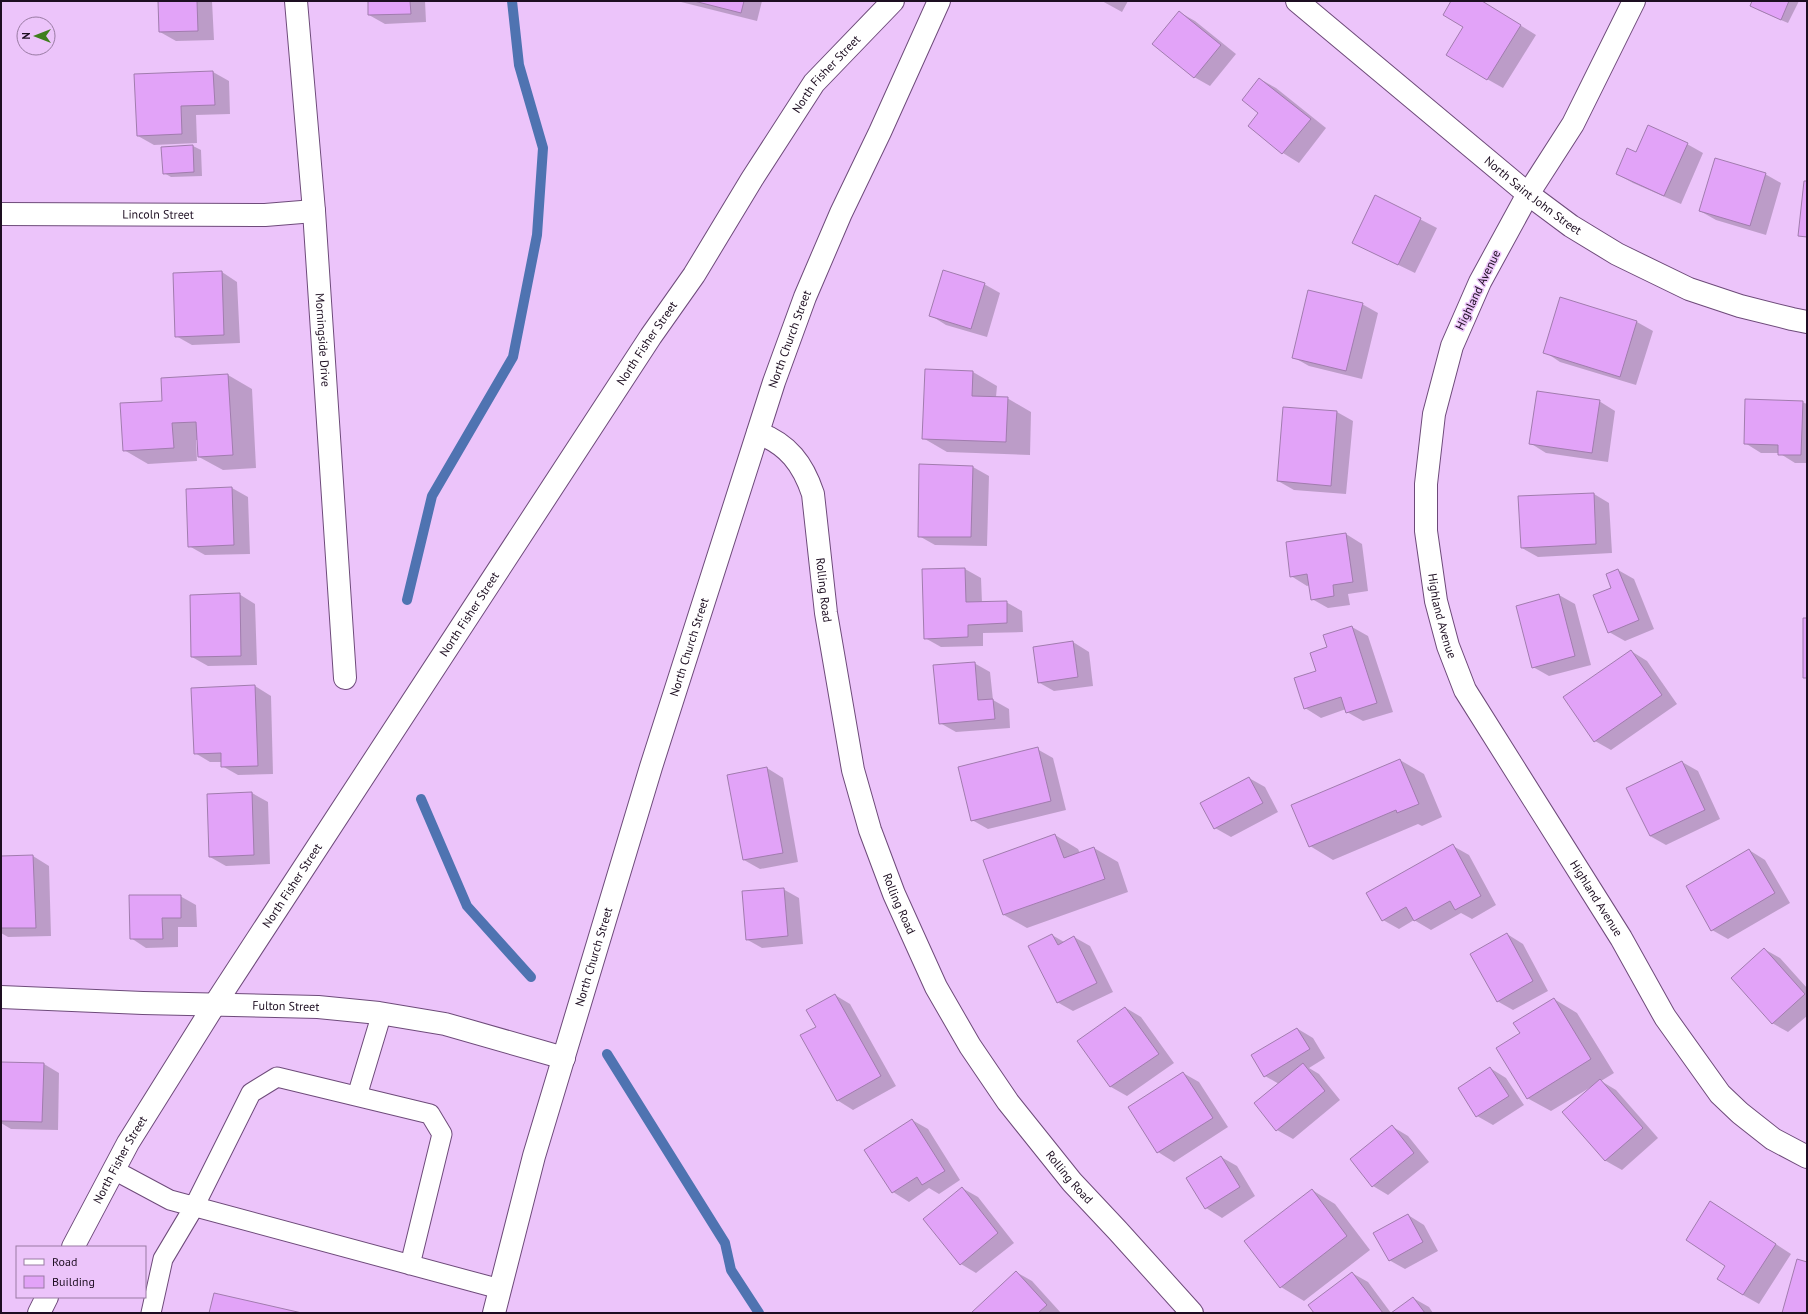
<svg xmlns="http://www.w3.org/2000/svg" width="1808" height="1314" font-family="'PT Sans',sans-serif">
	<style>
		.shadow { fill: #0003 }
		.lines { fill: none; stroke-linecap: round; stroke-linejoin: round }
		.stream { stroke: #4f73b1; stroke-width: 10 }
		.building { fill: #e2a3f8; stroke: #a17cae }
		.service-casing { stroke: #6e4b7a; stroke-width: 21 }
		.minor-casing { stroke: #6e4b7a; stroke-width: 24 }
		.primary-casing { stroke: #6e4b7a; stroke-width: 24 }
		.service { stroke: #fff; stroke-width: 19 }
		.minor { stroke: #fff; stroke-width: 22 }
		.primary { stroke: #fff; stroke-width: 22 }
		.labels { text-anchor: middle; stroke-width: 3; stroke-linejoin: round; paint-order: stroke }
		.street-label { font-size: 12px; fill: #1d0e21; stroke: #ecc4fa }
	</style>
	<rect width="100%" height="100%" fill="#ecc4fa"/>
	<path class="shadow" d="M159,1h53l2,39 -38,1 -16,-9z
		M369,1h56l1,21 -41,2 -16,-9z
		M677,1h85l-5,20z
		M1102,1h26l-6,11z
		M1453,1h28l55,34 -33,53 -16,-9z
		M1753,1h46l-11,22 -30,-13z
		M1179,12l16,9 41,33 -26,32 -16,-9z
		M213,72l16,9 1,33 -34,1 1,28 -43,2 -16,-9z
		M1260,79l16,9 50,40 -27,35 -16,-10 -34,-27 10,-13z
		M1687,144l16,9 -22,51 -48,-21 -16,-9 20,-20z
		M193,146l8,4 1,26 -31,1 -7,-4z
		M1765,174l16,9 -15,52 -50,-15 -16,-9z
		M1375,196l62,32 -22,45 -62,-30z
		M222,272l15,10 3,61 -48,2 -16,-9z
		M984,284l16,9 -13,44 -41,-12 -16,-10z
		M1561,299l76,23 16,9 -17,54 -76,-23 -15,-10z
		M1362,304l16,9 -16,66 -53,-13 -16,-9z
		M926,370l47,2 24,14 -1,11 11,1 24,14 -1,43 -83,-3 -24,-14z
		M228,375l24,14 4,79 -33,2 -24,-13 -1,-17h-2l1,21 -49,3 -24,-14 39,-48 -1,-24z
		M1599,401l16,10 -7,51 -62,-9 -16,-10z
		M1802,402l5,2v59h-12l-16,-10h-18l-16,-10z
		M1337,412l16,9 -7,73 -52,-4 -16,-9z
		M973,467l16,9 -2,70 -52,-1 -16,-9z
		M232,488l16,9 2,57 -45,1 -16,-9z
		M1594,494l15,9 3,50 -74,4 -16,-9z
		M1346,534l16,10 6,47 -20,3 2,11 -22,3 -16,-9 -2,-14 -3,1 -16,-10z
		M965,569l16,9 1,25 24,-1 16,9 1,21 -40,1v13l-42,1 -16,-9 -2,-68z
		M1618,570l16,9 20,50 -29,12 -16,-9 3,-44z
		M239,594l16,10 2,61 -49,1 -16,-9z
		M1559,595l16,9 16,61 -42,11 -16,-9z
		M1352,627l16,9 25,76 -30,9 -16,-9 -1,-3 -25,9 -16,-10 23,-60z
		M1073,642l16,10 4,34 -39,5 -16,-9z
		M1631,651l16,10 30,43 -66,46 -16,-9z
		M974,663l16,9 3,28 16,9 1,19 -54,4 -16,-9z
		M255,686l16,10 2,78 -35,1 -16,-9v-4h-12l-15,-9z
		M1037,749l16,9 13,52 -78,19 -16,-9z
		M1400,760l24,14 18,43 -20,9 -4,-2 -85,36 -23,-14z
		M1682,762l16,9 22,48 -54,26 -16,-9z
		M767,768l16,10 15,84 -38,7 -16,-9z
		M1249,778l16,9 13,25 -47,25 -16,-9z
		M252,793l16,9 2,62 -44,2 -16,-9z
		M1055,835l23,14 2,4 14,-5 24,14 10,30 -101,36 -23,-13z
		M1453,846l16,9 27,50 -24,14 -11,-6 -30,17 -17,-10 -15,9 -16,-9z
		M1749,850l16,10 25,43 -62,36 -16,-9z
		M33,856l16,10 2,70 -43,1 -7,-4v-76z
		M783,889l16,9 4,46 -41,4 -16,-9z
		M180,896l16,9 1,22h-19v20l-32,1 -15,-10z
		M1507,934l16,10 25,47 -35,19 -16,-9z
		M1052,935l12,7 10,-5 16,9 23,46 -40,19 -16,-9z
		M1764,949l16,9 27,30v28l-19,16 -16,-9z
		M835,995l15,9 46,82 -43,24 -16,-10 -20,-73z
		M1554,999l23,14 37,60 -13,8 15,9 42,48 -36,32 -16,-9 -42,-49 27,-25 -40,24 -24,-13 -6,-65z
		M1126,1008l15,9 33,46 -47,33 -16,-9 -32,-46z
		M1298,1029l15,9 12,20 -16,10 10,6 21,26 -47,39 -16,-9 2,-46 -14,-8 -13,-20z
		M1,1063l43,1 15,9 -1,57 -47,-1 -10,-6z
		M1490,1068l16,10 18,27 -31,20 -16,-9z
		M1183,1073l16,9 29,45 -54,35 -16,-10 -28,-44z
		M912,1120l16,9 32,51 -21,14 -10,-6 -20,14 -16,-10z
		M1393,1127l15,9 21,26 -41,33 -15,-9z
		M1221,1157l16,9 18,30 -33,22 -16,-10z
		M962,1188l16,9 36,46 -38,30 -15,-9z
		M1312,1190l23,14 35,46 -66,51 -23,-14z
		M1711,1202l80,52 -32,50 -16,-9 -16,-29z
		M1408,1215l16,10 14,26 -33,18 -16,-9z
		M1016,1272l16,9 29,32h-88z
		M1352,1273l16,9 23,31h-75z
		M1413,1298l16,9 4,6h-40z"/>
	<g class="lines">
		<path class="stream" d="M407,600l25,-104 81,-139 24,-122 6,-87 -24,-83 -7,-64
			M421,799l46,107 64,71
			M607,1054l118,189 6,27 28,43"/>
	</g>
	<path class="building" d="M158,1h39l1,30 -39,1z
		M368,1h42l1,13 -43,1z
		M694,1h50l-3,12z
		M1451,1h31l39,24 -34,55 -41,-25 17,-28 -20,-12z
		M1752,1h37l-8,19 -31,-14z
		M1179,11l42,34 -27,33 -42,-34z
		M213,71l2,34 -34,1 1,28 -45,2 -3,-62z
		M1259,78l52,41 -29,35 -34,-28 10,-13 -16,-13z
		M1648,125l40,18 -24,53 -48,-22 11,-26 9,4z
		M193,145l1,27 -31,2 -2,-27z
		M1715,158l51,15 -16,53 -51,-15z
		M1804,181h3v56l-9,-1z
		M1375,195l46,23 -23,47 -46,-22z
		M943,270l42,13 -14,46 -42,-13z
		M222,271l2,64 -49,2 -2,-64z
		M1308,290l55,13 -17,68 -54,-13z
		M1560,297l77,24 -17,56 -77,-24z
		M925,369l48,2 -1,25 36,1 -2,45 -84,-3z
		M228,374l5,81 -35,2 -2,-35 -24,1 2,25 -51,3 -3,-48 42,-2 -1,-23z
		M1537,391l63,9 -8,53 -63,-9z
		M1745,399l58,2 -2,54h-23v-10l-34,-1z
		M1283,407l54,4 -6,75 -54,-5z
		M919,464l54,2 -2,71h-53z
		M232,487l2,58 -46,2 -2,-58z
		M1594,493l2,51 -75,4 -3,-52z
		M1346,533l7,49 -20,3 1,11 -23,4 -4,-26 -17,3 -4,-35z
		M965,568l1,34 41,-1v22l-39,2v12l-44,2 -2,-70z
		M1618,569l21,51 -31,13 -15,-38 18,-7 -5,-14z
		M240,593l1,63 -50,1 -1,-62z
		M1559,594l16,62 -43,12 -16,-62z
		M1803,618h4v60h-4z
		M1352,626l25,77 -31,10 -5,-16 -37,12 -10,-31 22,-7 -6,-18 17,-6 -4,-12z
		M1073,641l5,36 -40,6 -5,-36z
		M1631,650l31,45 -68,47 -31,-45z
		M975,662l3,38 15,-1 2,20 -56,5 -6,-59z
		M255,685l3,81 -37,1v-14l-27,1 -3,-66z
		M1038,747l13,54 -80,20 -13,-54z
		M1400,759l19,45 -22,9 -1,-3 -87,37 -18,-42z
		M1682,761l23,49 -55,26 -24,-48z
		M767,767l16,86 -40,7 -16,-85z
		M1249,777l14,26 -49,26 -14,-26z
		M252,792l2,63 -45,2 -2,-63z
		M1055,834l9,24 30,-11 11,32 -102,36 -20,-55z
		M1453,844l28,52 -26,14 -5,-9 -36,20 -8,-14 -24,14 -16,-28z
		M1749,849l26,44 -64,38 -25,-45z
		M33,855l3,73h-35v-72z
		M784,888l4,48 -42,4 -4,-49z
		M129,895h52v23h-19l1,21h-33z
		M1507,933l26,48 -36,21 -27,-48z
		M1052,934l6,11 16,-9 23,47 -40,20 -29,-57z
		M1764,948l41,46 -33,30 -41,-46z
		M835,994l46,82 -44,25 -37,-66 16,-8 -10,-17z
		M1554,998l37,61 -64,40 -31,-51 24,-15 -7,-10z
		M1125,1007l34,47 -49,33 -33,-46z
		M1297,1028l13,21 -46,28 -13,-22z
		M1,1062l43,1 -2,59 -41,-1z
		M1303,1063l22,28 -49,40 -22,-28z
		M1490,1067l19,29 -33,21 -18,-29z
		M1183,1072l30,46 -56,35 -29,-46z
		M1600,1079l43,49 -38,33 -43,-49z
		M912,1119l33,52 -23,14 -5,-8 -25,16 -28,-43z
		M1392,1125l22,28 -42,34 -22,-28z
		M1221,1156l19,31 -35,22 -19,-31z
		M962,1187l36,46 -38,32 -37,-46z
		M1312,1189l35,47 -67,52 -36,-47z
		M1710,1201l66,43 -33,51 -26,-16 8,-13 -39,-26z
		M1408,1214l15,28 -34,19 -16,-28z
		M1797,1259l10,3v51h-25z
		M1016,1271l31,34 -9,8h-67z
		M1352,1272l31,41h-69l-6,-8z
		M214,1293l88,20h-93z
		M1413,1297l12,16h-34z"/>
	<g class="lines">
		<defs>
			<path id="service" d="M357,1096l25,-83
				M114,1170l56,30 330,89
				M151,1313l12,-54 31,-52 57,-114 26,-16 153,37 12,20 -32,131"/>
			<g id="minor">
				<path id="s1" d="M296,1l18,210 31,467"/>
				<path id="s2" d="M1297,1l231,193 43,32 46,28 72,35 51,17 52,13 15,3"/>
				<path id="s3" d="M1634,1l-61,123 -45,70 -48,88 -28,64 -18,68 -8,70v47l10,70 12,45 17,44 156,248 44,79 55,77 20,19 33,26 34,18"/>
				<path id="s4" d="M1,214l264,1 49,-4"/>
				<path id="s5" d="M758,433c30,11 45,31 55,61l13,119 27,157 17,60 24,64 42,93 34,59 38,56 64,80 46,49 74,82"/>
				<path id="s6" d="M1,997l142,6 175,4 61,6 66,11 119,34"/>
			</g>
			<g id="primary">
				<path id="s7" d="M73,1247l55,-104 87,-139 436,-668 43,-61 58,-96 62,-96 79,-82"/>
				<path d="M39,1313l8,-16"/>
				<path id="s8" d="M494,1313l40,-157 117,-389 123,-385 31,-85 36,-84 39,-81 59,-131"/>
			</g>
		</defs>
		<use href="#service" class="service-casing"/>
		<use href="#minor" class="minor-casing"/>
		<use href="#primary" class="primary-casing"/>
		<use href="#service" class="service"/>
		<use href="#minor" class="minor"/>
		<use href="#primary" class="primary"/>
	</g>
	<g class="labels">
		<g class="street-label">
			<text dy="4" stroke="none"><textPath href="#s7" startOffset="1395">North Fisher Street</textPath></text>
			<text dy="4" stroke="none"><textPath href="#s2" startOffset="306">North Saint John Street</textPath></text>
			<text dy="4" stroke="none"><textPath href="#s4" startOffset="157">Lincoln Street</textPath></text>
			<text transform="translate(1478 290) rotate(-64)" y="4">Highland Avenue</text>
			<text dy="4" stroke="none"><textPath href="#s8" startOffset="1018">North Church Street</textPath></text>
			<text dy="4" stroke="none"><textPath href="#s1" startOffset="340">Morningside Drive</textPath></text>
			<text dy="4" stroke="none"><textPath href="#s7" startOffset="1071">North Fisher Street</textPath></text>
			<text dy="4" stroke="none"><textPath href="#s5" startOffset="182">Rolling Road</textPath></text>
			<text dy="4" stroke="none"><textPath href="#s7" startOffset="747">North Fisher Street</textPath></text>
			<text dy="4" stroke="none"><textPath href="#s3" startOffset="665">Highland Avenue</textPath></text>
			<text dy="4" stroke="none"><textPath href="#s8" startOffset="694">North Church Street</textPath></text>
			<text dy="4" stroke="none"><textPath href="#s7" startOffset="423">North Fisher Street</textPath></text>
			<text dy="4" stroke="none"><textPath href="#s3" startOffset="989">Highland Avenue</textPath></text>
			<text dy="4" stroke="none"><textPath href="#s5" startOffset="506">Rolling Road</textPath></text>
			<text dy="4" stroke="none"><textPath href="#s8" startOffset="370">North Church Street</textPath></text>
			<text dy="4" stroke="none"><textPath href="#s6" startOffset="285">Fulton Street</textPath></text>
			<text dy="4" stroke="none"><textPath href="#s7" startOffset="99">North Fisher Street</textPath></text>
			<text dy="4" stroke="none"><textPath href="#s5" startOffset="830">Rolling Road</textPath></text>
		</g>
	</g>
	<rect width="1808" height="1314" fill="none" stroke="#1d0e21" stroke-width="4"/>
	<rect x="16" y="1246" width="130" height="52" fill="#ecc4fa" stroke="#997ba3"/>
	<rect x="24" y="1259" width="20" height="6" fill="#ffffff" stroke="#997ba3"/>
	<text x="52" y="1266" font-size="12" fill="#1d0e21">Road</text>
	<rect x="24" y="1276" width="20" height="12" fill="#e2a3f8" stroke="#997ba3"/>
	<text x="52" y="1286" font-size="12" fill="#1d0e21">Building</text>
	<g transform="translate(36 36) rotate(270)"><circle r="19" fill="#ecc4fa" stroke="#997ba3"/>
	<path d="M0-3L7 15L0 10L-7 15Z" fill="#3f7e1d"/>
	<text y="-6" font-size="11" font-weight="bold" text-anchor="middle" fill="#1d0e21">N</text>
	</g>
</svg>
